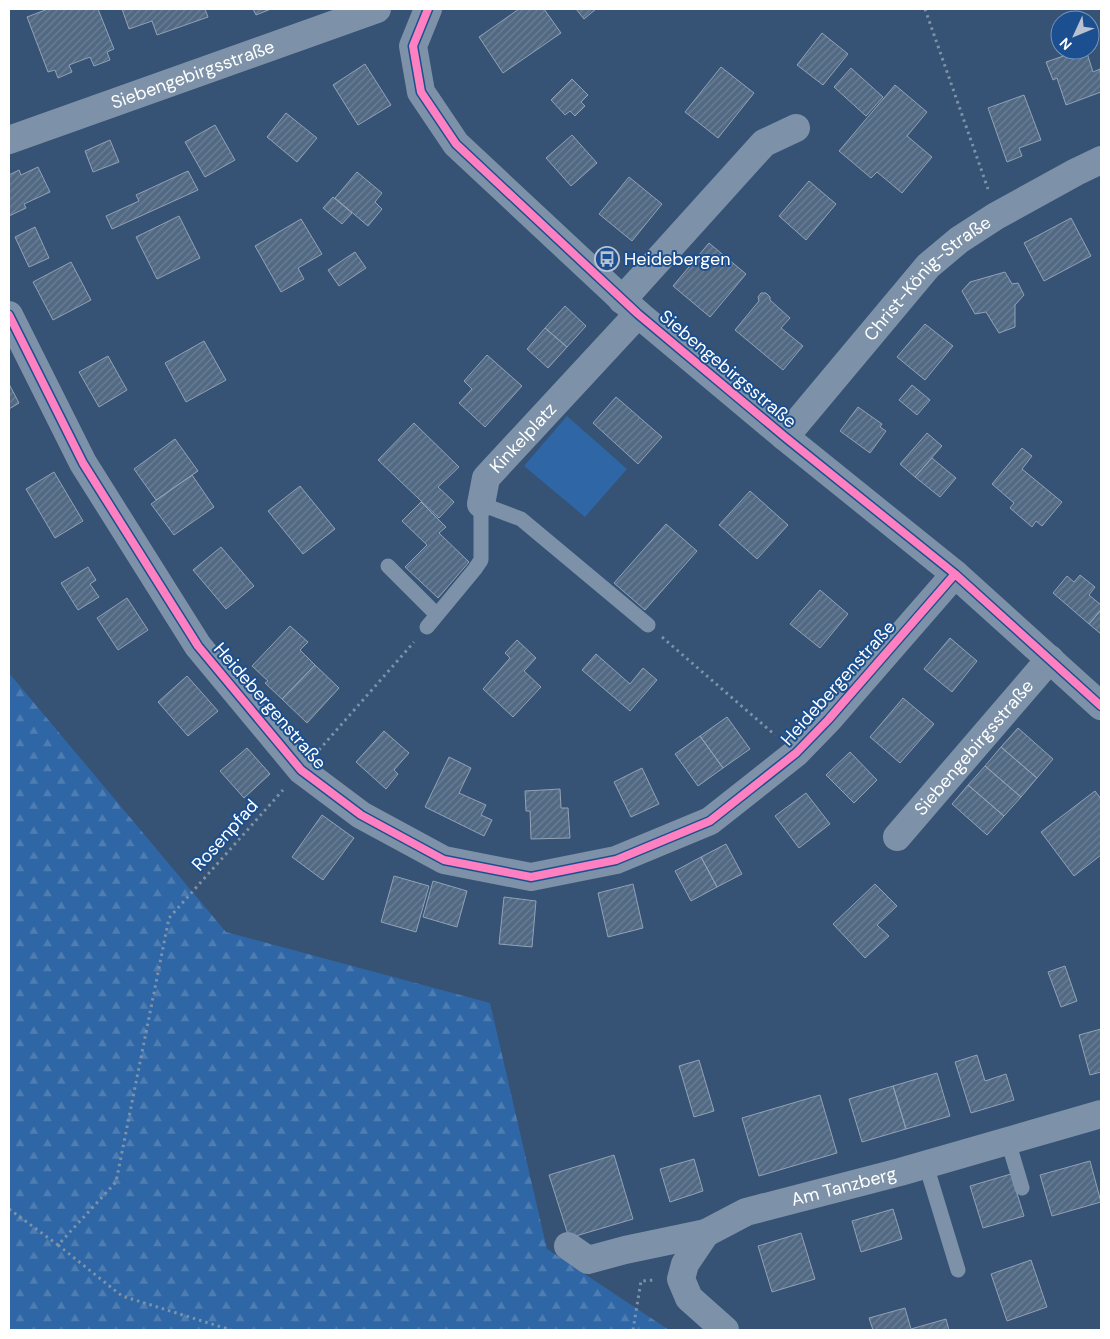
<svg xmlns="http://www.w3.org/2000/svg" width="1110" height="1339" font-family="'DM Sans',sans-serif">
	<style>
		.forest { fill: url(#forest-firs) }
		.park { fill: #2f66a5 }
		.building { fill: url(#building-hatch); stroke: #92a2b6 }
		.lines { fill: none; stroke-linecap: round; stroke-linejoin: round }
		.path { stroke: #7d92a8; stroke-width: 3; stroke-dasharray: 2.5 4; stroke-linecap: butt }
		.service { stroke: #7d92a8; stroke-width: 15 }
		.minor { stroke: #7d92a8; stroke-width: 28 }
		.cycleway-casing { stroke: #1b4f8f; stroke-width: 11 }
		.cycleway { stroke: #ff80c0; stroke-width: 8 }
		.labels { text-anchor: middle; stroke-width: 4; stroke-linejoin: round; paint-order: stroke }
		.street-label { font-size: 18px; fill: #fff; stroke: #1b4f8f }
		.poi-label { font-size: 18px; fill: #fff; stroke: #1b4f8f; text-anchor: start }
	</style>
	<defs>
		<pattern id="forest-firs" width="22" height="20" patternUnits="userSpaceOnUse" patternTransform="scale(1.25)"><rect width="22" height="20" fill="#2f66a5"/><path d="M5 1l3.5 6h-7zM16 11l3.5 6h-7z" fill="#4e7db2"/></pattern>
		<pattern id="building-hatch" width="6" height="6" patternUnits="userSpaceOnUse" patternTransform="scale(1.25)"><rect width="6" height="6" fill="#526984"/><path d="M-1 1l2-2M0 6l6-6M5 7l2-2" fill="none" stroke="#6c8096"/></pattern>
	</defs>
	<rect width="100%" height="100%" fill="#365274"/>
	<path class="forest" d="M9,673l217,259 264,71 57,246 122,81h-660z"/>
	<path class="park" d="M567,416l60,53 -42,48 -61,-51z"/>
	<path class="building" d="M48,9h50l16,40 -7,3 3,8 -16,6 -4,-9 -21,8 3,7 -14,6 -3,-8 -7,2 -21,-55z
		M122,9h83l3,8 -51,18 -5,-14 -23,8z
		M253,9h18l-15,6z
		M519,9h25l17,24 -58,40 -24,-36z
		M576,9h20l-12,10z
		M822,33l26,21 -25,31 -26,-20z
		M1081,50h5l7,22 7,-3 1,23 -35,13 -9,-27 -4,2 -7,-18z
		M365,64l26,41 -33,20 -25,-40z
		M721,67l33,26 -36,45 -33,-26z
		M851,68l32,29 -17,19 -32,-29z
		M572,79l16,16 -7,7 4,4 -10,10 -5,-5 -5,4 -14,-15z
		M895,85l32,27 -20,24 25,21 -30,36 -25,-21 -6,6 -32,-27z
		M1024,95l17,45 -22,8 3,8 -15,6 -19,-54z
		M286,113l31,25 -20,24 -30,-25z
		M215,125l20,35 -30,17 -20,-35z
		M572,135l25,28 -26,23 -25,-28z
		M110,140l9,22 -26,10 -8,-21z
		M38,167l12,25 -26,12 2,4 -17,8v-41l10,-5 2,5z
		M188,171l10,19 -86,39 -6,-13 33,-15 -3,-6z
		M357,172l25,21 -7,9 7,7 -14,17 -33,-28z
		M629,177l33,27 -30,37 -33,-27z
		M809,181l27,23 -30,36 -27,-24z
		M333,197l19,16 -10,11 -19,-16z
		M179,216l21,42 -43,21 -21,-42z
		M1071,218l20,38 -47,25 -20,-38z
		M301,219l21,35 -24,14 6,11 -23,13 -26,-46z
		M35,227l14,31 -20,9 -14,-30z
		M709,243l37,31 -36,43 -37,-31z
		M355,252l11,16 -27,18 -11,-16z
		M71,262l20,38 -38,20 -20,-38z
		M1005,272l7,12 6,-1 6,12 -9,10v22l-16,6 -13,-21 -11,2 -13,-23 8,-9z
		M761,293h5l4,4v3l20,18 -9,10 22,18 -20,24 -48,-40 24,-29 -1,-4z
		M565,306l21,20 -19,21 -22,-19z
		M925,324l28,22 -28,34 -28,-23z
		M545,328l22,19 -19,21 -21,-19z
		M204,341l22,39 -40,22 -21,-39z
		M487,355l35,31 -37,41 -26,-24 13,-14 -8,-8z
		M108,356l19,34 -28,17 -20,-35z
		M9,384l10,19 -10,6z
		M912,385l18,15 -13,15 -18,-15z
		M616,397l46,40 -24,27 -45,-41z
		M858,407l24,17 -2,3 6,4 -16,22 -30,-22z
		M414,423l45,44 -21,20 16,15 -15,16 -61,-58z
		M927,433l15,13 -27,31 -15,-13z
		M175,439l23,32 -42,29 -22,-31z
		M1022,448l10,8 -10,13 40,33 -20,24 -6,-5 -4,6 -22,-19 4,-5 -22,-19z
		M932,458l24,20 -16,19 -25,-20z
		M54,472l29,49 -28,17 -29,-49z
		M192,475l22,32 -40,28 -23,-31z
		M300,486l35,43 -32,25 -35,-43z
		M750,491l38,34 -31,34 -38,-34z
		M421,502l25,25 -7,6 30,29 -31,36 -33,-31 22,-22 -25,-24z
		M666,524l31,27 -52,59 -31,-27z
		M221,547l33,39 -28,23 -33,-39z
		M88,567l8,13 -6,4 9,13 -21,13 -17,-27z
		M1080,575l15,12 -6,8 12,10v5l-12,14 -36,-31 14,-17 7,6z
		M820,590l28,24 -28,34 -30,-24z
		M127,598l21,32 -30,20 -21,-32z
		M1101,610v24l-12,-10z
		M290,626l18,16 -8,8 15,15 -33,34 -17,-16 3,-2 -16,-15z
		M950,638l27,23 -25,31 -28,-23z
		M517,640l19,18 -12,13 17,16 -28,30 -30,-28 27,-31 -5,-5z
		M596,654l34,30 13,-16 14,12 -27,31 -48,-41z
		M315,665l24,23 -32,35 -25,-24z
		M187,676l31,35 -30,25 -30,-34z
		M903,698l31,26 -34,39 -30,-26z
		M727,717l23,32 -27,19 -23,-32z
		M1018,728l35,31 -16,19 -36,-31z
		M384,731l25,22 -15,17 4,4 -12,15 -30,-27z
		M700,736l23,32 -25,18 -23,-32z
		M1001,747l36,31 -16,19 -36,-31z
		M247,748l23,26 -26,24 -24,-27z
		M850,752l27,28 -23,23 -28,-28z
		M449,757l22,11 -12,25 27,12 -5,10 11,5 -8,16 -59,-29z
		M985,766l36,31 -17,19 -36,-31z
		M642,768l17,36 -28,13 -17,-35z
		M968,785l36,31 -17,19 -35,-31z
		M560,789l1,19h7l2,30 -39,1 -1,-28h-4l-1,-20z
		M1095,791l6,8v56l-27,21 -33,-44z
		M806,793l24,31 -31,24 -24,-32z
		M322,815l32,23 -31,42 -31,-23z
		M726,844l16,30 -25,13 -16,-30z
		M701,857l16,30 -26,14 -16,-30z
		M394,876l35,10 -13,46 -35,-10z
		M433,881l34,10 -10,36 -34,-10z
		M633,884l10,44 -35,9 -10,-44z
		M875,884l22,22 -20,19 12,11 -24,22 -32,-34z
		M504,897l32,4 -4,46 -33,-3z
		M1065,966l12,35 -16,6 -13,-35z
		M1101,1029v43l-11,3 -11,-40z
		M977,1055l8,26 21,-7 8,26 -43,13 -16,-51z
		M699,1060l15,51 -20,6 -15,-51z
		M937,1073l13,43 -44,13 -13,-43z
		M893,1086l13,43 -44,13 -13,-43z
		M820,1095l17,58 -78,23 -17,-58z
		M614,1155l19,64 -64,19 -20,-63z
		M694,1159l9,32 -33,11 -10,-33z
		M1090,1161l11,41 -49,14 -12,-41z
		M1011,1174l13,42 -41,12 -13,-42z
		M893,1209l9,30 -41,13 -9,-31z
		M801,1233l14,46 -43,13 -14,-46z
		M1031,1260l16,47 -40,14 -16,-47z
		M905,1308l6,21 35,-10 3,11h-76l-4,-12z"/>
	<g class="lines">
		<path class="path" d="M925,9l63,180
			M662,637l113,98
			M319,750l95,-108
			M9,1209l49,36 58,-63 53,-264 114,-128
			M58,1245l64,51 109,34
			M633,1330l8,-49 14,-1"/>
		<path class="service" d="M388,566l49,49
			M427,627l48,-58 6,-9v-56l40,15 127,106
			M1008,1141l14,47
			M926,1165l32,105"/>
		<g class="minor">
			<path d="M428,9l-15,37 8,46 35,52 182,170 147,123 170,137 146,132"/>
			<path id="s1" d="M9,140l368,-131"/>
			<path d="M622,300l142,-157 32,-15"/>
			<path d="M9,315l74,148 115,183 103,124 60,45 83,45 87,17 85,-17 94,-39 86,-68 32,-33 127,-146"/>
			<path id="s2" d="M785,437l143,-171 31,-26 37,-24 80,-44 25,-12"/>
			<path id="s3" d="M481,504l5,-26 152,-164"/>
			<path id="s4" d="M897,837l153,-178"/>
			<path d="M568,1246l20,14 37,-10 81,-17"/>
			<path id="s5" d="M725,1330l-36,-32 -8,-19 4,-15 21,-31 40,-21 154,-40 201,-58"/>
		</g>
		<defs>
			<path id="cycleway" d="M428,9l-15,37 8,46 35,52 182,170 147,123 170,137 146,132
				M9,315l74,148 115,183 103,124 60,45 83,45 87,17 85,-17 94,-39 86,-68 32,-33 127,-146"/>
		</defs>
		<use href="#cycleway" class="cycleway-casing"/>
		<use href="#cycleway" class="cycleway"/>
	</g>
	<defs>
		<symbol id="bus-ring" viewBox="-11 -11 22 22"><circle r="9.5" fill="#1b4f8f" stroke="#b9c2ce" stroke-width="1.5"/><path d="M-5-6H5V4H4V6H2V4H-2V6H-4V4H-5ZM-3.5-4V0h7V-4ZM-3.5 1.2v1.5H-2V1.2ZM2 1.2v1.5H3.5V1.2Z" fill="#b9c2ce"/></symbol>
	</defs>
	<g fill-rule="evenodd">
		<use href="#bus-ring" x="593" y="245" width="28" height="28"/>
	</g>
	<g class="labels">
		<g class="street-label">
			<text dy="6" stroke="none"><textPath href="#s1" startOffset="195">Siebengebirgsstraße</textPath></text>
			<text dy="6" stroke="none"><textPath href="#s2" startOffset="214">Christ-König-Straße</textPath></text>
			<text transform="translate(728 369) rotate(40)" y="6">Siebengebirgsstraße</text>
			<text dy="6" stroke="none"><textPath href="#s3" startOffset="81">Kinkelplatz</textPath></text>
			<text transform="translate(838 683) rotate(-48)" y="6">Heidebergenstraße</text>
			<text transform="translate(270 706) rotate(49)" y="6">Heidebergenstraße</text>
			<text dy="6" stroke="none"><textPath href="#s4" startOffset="118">Siebengebirgsstraße</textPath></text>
			<text transform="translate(225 835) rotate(-48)" y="6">Rosenpfad</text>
			<text dy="6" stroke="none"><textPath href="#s5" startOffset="268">Am Tanzberg</textPath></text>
		</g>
		<g class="poi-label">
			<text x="624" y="265">Heidebergen</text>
		</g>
	</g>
	<rect width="1110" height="1339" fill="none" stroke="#ffffff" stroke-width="20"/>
	<g transform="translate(1075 35) rotate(226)"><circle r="24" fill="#1b4f8f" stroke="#7695bc"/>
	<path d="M0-4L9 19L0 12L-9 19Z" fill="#b9c2ce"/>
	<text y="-8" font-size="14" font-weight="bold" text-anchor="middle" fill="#ffffff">N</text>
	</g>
</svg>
